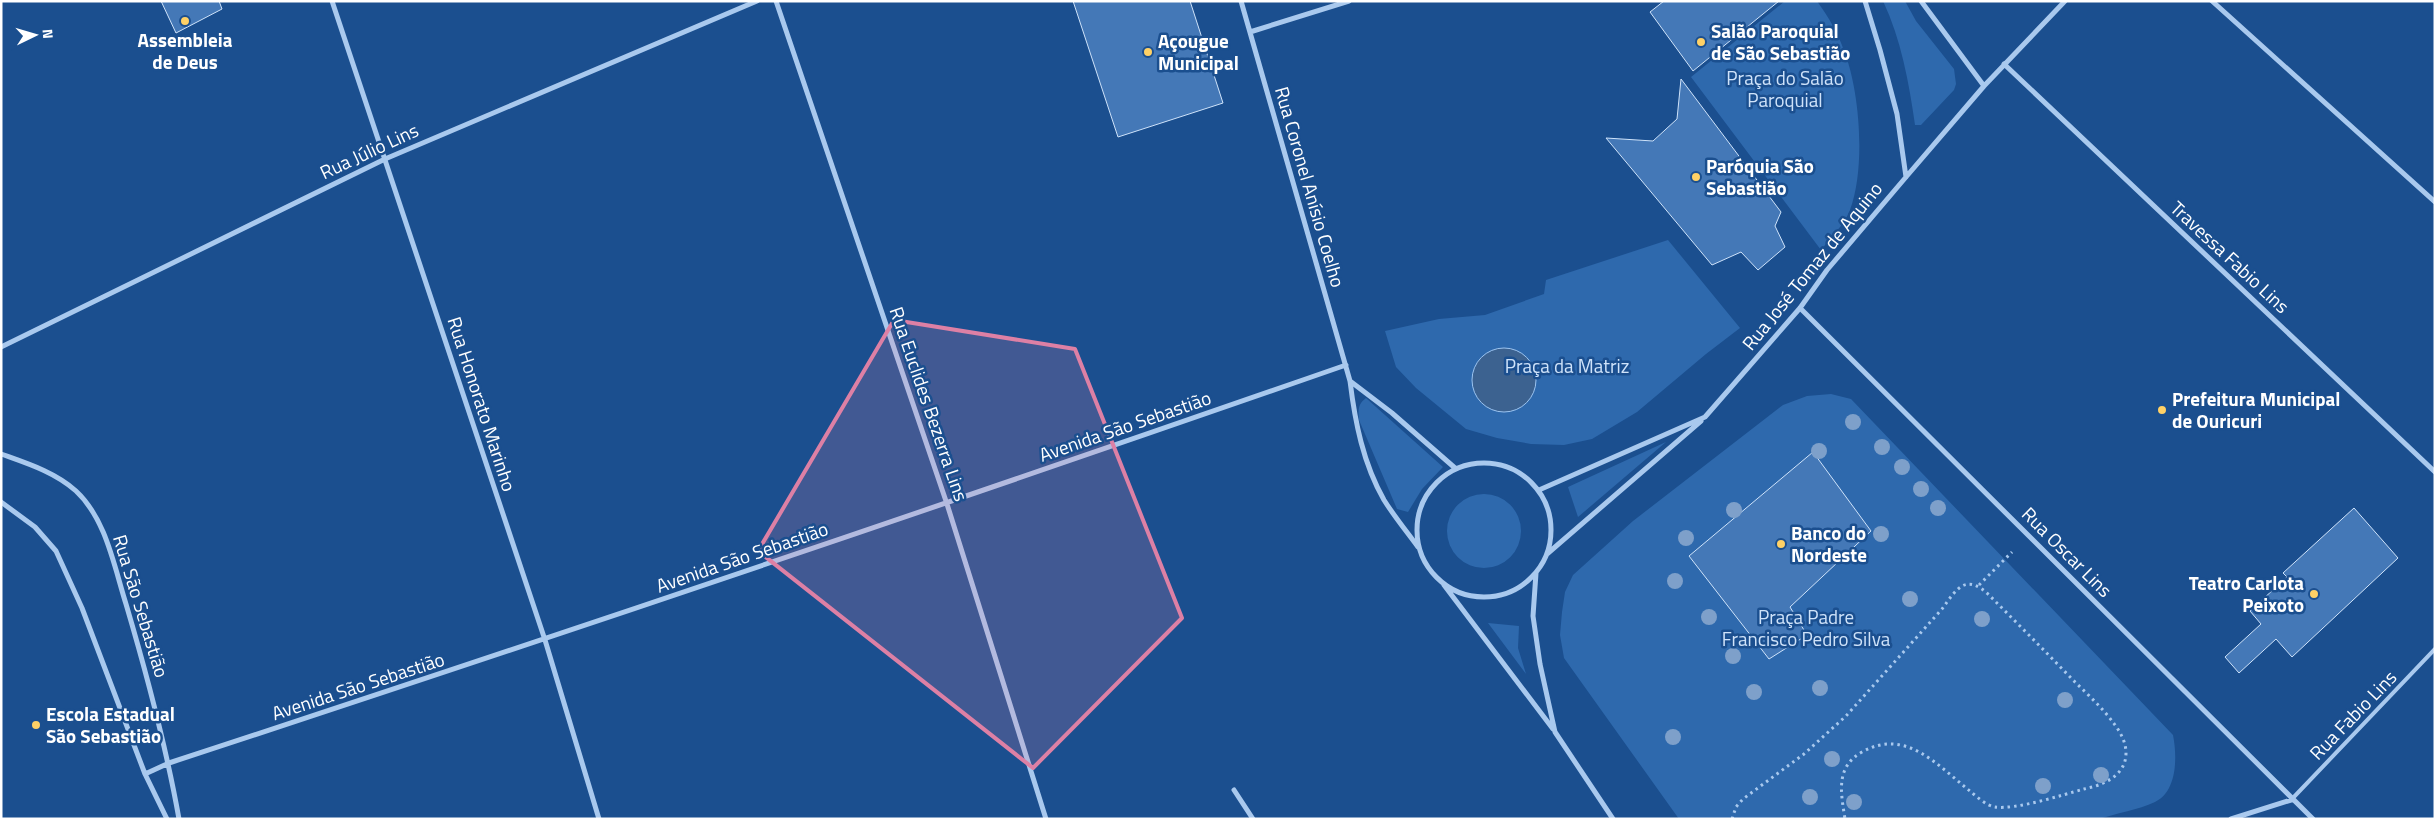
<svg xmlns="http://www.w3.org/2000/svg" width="2436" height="820" font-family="'Titillium Web',sans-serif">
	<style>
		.green { fill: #2e69ad }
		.water { fill: #3c6290; stroke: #9cc4f0 }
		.building { fill: #4478b7; stroke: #cfe3fa }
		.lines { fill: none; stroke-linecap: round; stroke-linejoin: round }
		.path { stroke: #a9c9ee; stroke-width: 3; stroke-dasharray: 2.5 4; stroke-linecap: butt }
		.service { stroke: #a9c9ee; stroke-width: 4 }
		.minor { stroke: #a9c9ee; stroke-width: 5 }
		.tree { fill: #7ea0ca }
		.marked { fill: #dd80a5; fill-opacity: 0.2; stroke: #dd80a5; stroke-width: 4; stroke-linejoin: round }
		.poi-dot { fill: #ffd166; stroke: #1b4f8f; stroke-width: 2 }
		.labels { text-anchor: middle; stroke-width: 5; stroke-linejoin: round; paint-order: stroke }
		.poi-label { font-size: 19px; font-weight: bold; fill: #fff; stroke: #1b4f8f; text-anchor: start }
		.park-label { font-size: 19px; fill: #cfe3fa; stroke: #1b4f8f }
		.street-label { font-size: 19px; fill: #fff; stroke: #1b4f8f }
	</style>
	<rect width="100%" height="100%" fill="#1b4f8f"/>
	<path class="green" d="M1785,1h32l2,3c10,14 18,28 24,44 17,41 23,119 7,162 -5,14 -20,28 -29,40l-130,-173z
		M1883,1h22l11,20 38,48 2,15 -2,6 -33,35h-6c-6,-42 -14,-86 -32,-124z
		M1668,240l72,88 -34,26 -69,58 -45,27 -28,6 -33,-1 -34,-6 -31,-9 -50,-41 -20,-21 -11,-36 54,-12 46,-4 59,-21 2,-14z
		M1831,394l20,5 322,336c4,20 5,56 -18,67 -17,8 -38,11 -56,17h-420l-115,-161 -4,-23 2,-23 3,-20 8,-17 60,-54 150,-116 24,-9z
		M1366,398l77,69 -21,22 -14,23 -11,-3 -38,-89c-1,-10 -1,-16 7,-22z
		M1666,442l-88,75 -10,-30z
		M1447 531a37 37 0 1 1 74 0a37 37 0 1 1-74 0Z
		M1488,623l31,3 -1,22 8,26z"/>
	<path class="water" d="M1472 380a32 32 0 1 1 64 0a32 32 0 1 1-64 0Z"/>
	<path class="building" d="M161,1h58l3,8 -46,24z
		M1073,1h117l33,102 -105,34z
		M1664,1h115l-86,70 -43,-59z
		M1681,79l100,133 -6,14 10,21 -27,23 -17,-18 -29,13 -106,-127 47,3 24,-22z
		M1813,452l58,79 -81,76 17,28 -38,24 -80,-103z
		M2354,508l44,50 -106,99 -16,-18 -37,34 -14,-16 36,-33 -11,-13 37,-34 -4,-4z"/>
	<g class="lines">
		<path class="path" d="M1979,585l33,-33
			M1732,819l4,-12 7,-8 61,-45 42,-38 96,-107c15,-21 24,-36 47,-14 27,27 55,55 82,83 15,15 32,30 44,47 6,8 11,18 11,28 0,23 -23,32 -42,36 -22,6 -68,21 -89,18 -8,-1 -18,-10 -25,-16 -32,-25 -64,-64 -108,-39 -27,15 -21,41 -17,67"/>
		<path class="service" d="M2291,800l144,-151"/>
		<path class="minor" d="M332,1l213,639 54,179
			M776,1l171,503 99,315
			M1241,1l109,380c5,41 13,82 34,119 10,16 23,32 34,47
			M1865,1l15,49 17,64 9,63
			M1921,1l63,85
			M2212,1l223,201
			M1250,32l99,-31
			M2004,64l431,408
			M1800,308l513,511
			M1,347l384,-188 372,-158
			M1350,381l42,32 63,55
			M1,454c25,9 54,18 75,37 30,28 38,75 50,113 21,71 40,142 53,215
			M1417 530a67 67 0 1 1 134 0a67 67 0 1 1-134 0Z
			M1539,490l166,-73 95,-109 27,-38 79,-93 78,-91 81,-85
			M1,502l34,25 21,24 26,57 63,166 22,45
			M1547,554l154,-133
			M1536,573l-3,43 7,48 15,68 58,87
			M1444,585l109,144
			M145,774l24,-11c394,-129 786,-262 1177,-398
			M1234,790l19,29
			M2231,819l60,-19"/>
	</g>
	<g class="tree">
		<circle cx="1853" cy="422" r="8"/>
		<circle cx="1882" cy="447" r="8"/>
		<circle cx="1819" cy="451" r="8"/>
		<circle cx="1902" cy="467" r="8"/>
		<circle cx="1921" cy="489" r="8"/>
		<circle cx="1938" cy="508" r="8"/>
		<circle cx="1734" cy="510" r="8"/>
		<circle cx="1881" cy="534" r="8"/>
		<circle cx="1686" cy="538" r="8"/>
		<circle cx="1675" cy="581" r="8"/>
		<circle cx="1910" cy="599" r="8"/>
		<circle cx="1709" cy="617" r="8"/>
		<circle cx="1982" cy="619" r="8"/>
		<circle cx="1733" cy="656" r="8"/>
		<circle cx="1820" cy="688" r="8"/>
		<circle cx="1754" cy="692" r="8"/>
		<circle cx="2065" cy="700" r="8"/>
		<circle cx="1673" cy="737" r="8"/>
		<circle cx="1832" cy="759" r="8"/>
		<circle cx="2101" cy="775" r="8"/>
		<circle cx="2043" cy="786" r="8"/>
		<circle cx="1810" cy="797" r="8"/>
		<circle cx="1854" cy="802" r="8"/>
	</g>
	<path class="marked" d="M894,320l181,29 107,269 -149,150 -275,-217z"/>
	<g class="poi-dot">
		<circle cx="185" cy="21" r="5"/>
		<circle cx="1701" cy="42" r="5"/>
		<circle cx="1148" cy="52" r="5"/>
		<circle cx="1696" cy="177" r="5"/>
		<circle cx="2162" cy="410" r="5"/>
		<circle cx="1781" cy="544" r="5"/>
		<circle cx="2314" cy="594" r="5"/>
		<circle cx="36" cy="725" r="5"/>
	</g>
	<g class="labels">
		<g class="poi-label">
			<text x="1711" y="38">Salão Paroquial<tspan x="1711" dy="22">de São Sebastião</tspan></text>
			<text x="185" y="47" text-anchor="middle">Assembleia<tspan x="185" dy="22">de Deus</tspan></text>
			<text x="1158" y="48">Açougue<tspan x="1158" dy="22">Municipal</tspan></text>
			<text x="1706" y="173">Paróquia São<tspan x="1706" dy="22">Sebastião</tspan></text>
			<text x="2172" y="406">Prefeitura Municipal<tspan x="2172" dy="22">de Ouricuri</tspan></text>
			<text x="1791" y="540">Banco do<tspan x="1791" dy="22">Nordeste</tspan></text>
			<text x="2304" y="590" text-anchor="end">Teatro Carlota<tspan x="2304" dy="22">Peixoto</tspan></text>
			<text x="46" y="721">Escola Estadual<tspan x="46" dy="22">São Sebastião</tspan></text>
		</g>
		<g class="park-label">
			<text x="1785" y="85">Praça do Salão<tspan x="1785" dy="22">Paroquial</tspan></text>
			<text x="1567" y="373">Praça da Matriz</text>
			<text x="1806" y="624">Praça Padre<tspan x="1806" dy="22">Francisco Pedro Silva</tspan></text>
		</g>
		<g class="street-label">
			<text transform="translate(369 151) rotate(-25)" y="7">Rua Júlio Lins</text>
			<text transform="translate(1310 187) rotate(74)" y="7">Rua Coronel Anísio Coelho</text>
			<text transform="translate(2230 257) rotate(43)" y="7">Travessa Fabio Lins</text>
			<text transform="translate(1812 266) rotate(-51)" y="7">Rua José Tomaz de Aquino</text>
			<text transform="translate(482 404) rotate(72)" y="7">Rua Honorato Marinho</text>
			<text transform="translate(929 404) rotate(71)" y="7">Rua Euclides Bezerra Lins</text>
			<text transform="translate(1125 426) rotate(-19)" y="7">Avenida São Sebastião</text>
			<text transform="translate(2067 552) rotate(45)" y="7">Rua Oscar Lins</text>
			<text transform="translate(742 557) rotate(-19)" y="7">Avenida São Sebastião</text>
			<text transform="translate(141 606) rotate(73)" y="7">Rua São Sebastião</text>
			<text transform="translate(358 686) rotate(-18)" y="7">Avenida São Sebastião</text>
			<text transform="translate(2353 715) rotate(-46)" y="7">Rua Fabio Lins</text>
		</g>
	</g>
	<rect width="2436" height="820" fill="none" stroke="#ffffff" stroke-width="5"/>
	<g transform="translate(35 35) rotate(85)" stroke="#1b4f8f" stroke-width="4" paint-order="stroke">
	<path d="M0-4L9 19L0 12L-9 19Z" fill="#ffffff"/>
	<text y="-8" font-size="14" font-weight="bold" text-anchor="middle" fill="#ffffff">N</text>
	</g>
</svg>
